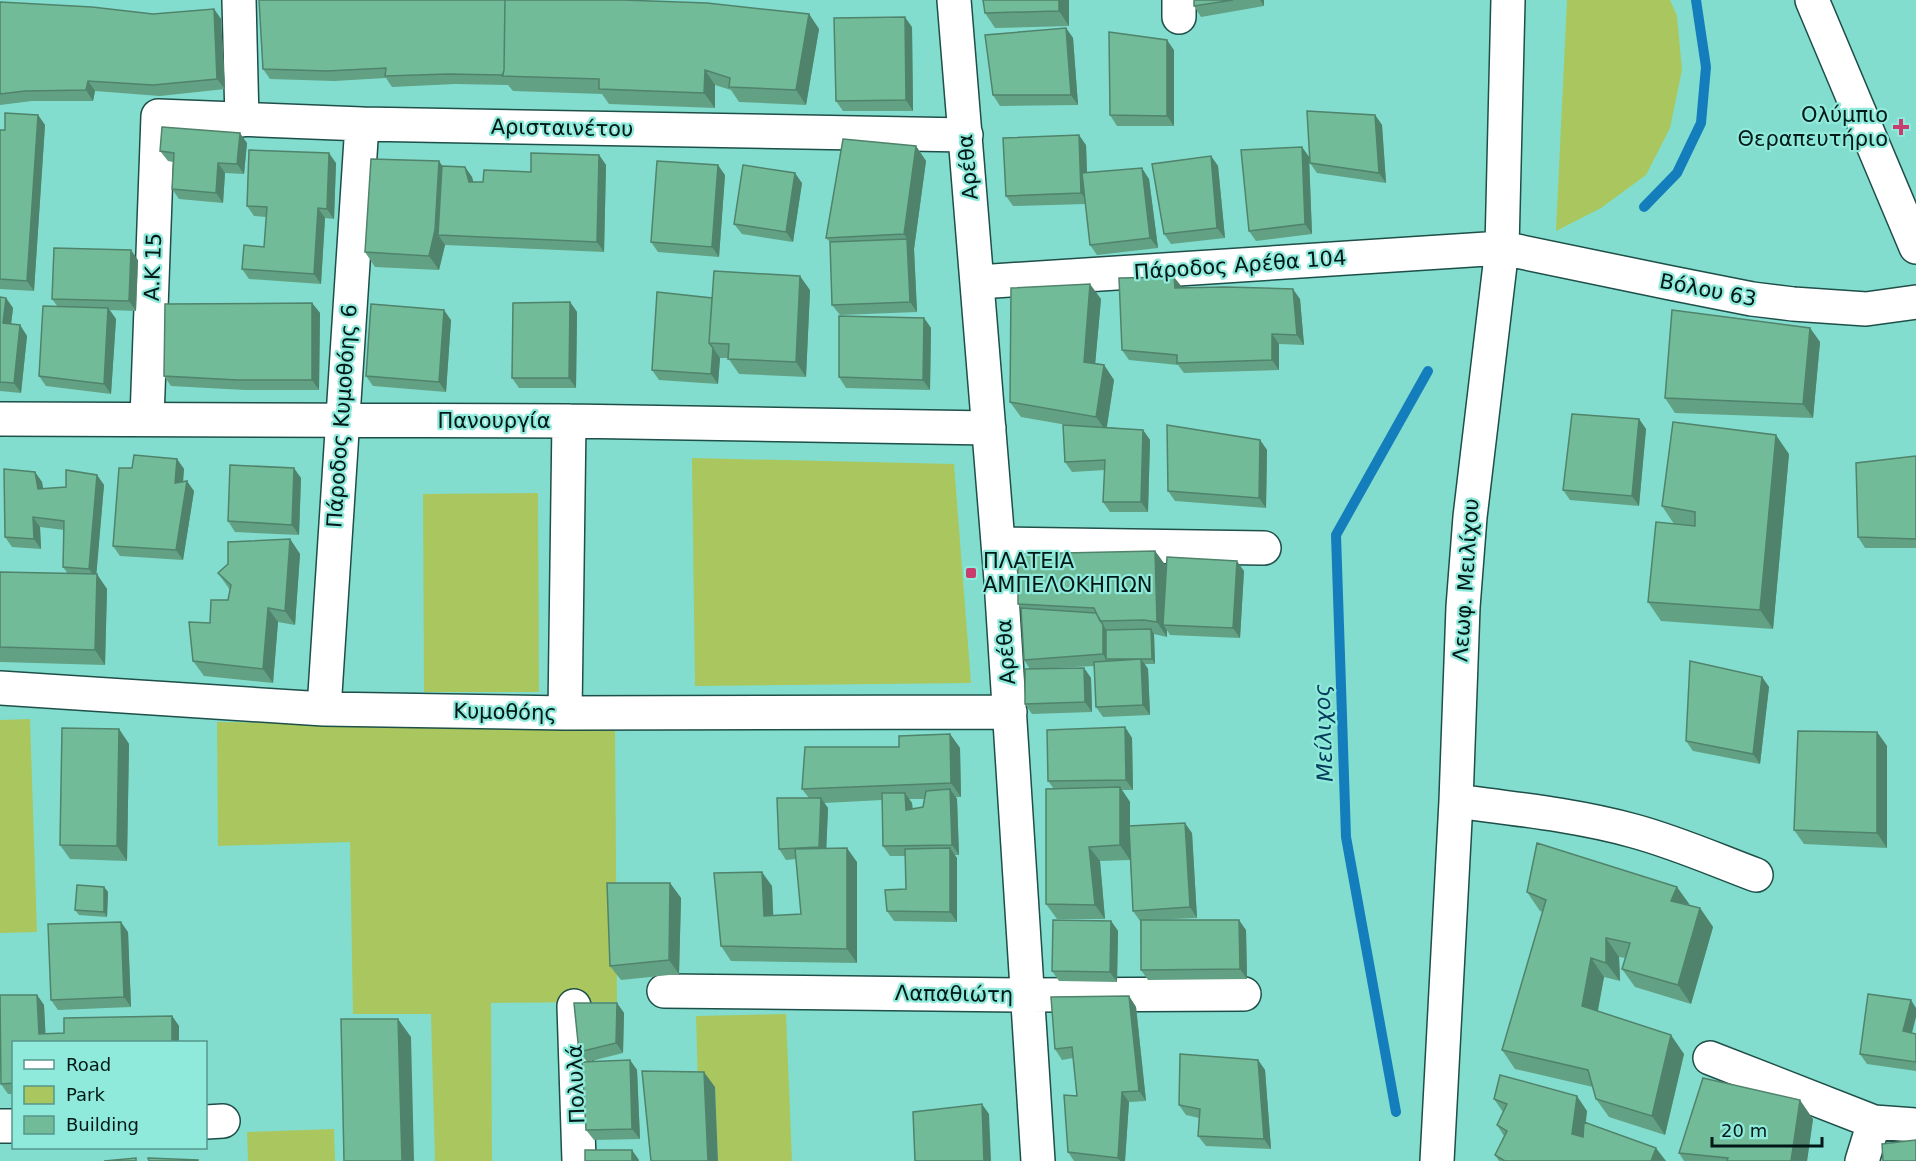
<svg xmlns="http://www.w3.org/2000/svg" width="1916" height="1161" font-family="'DejaVu Sans',sans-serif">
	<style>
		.green { fill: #a9c75e }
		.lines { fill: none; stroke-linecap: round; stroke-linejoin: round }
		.stream { stroke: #147ebd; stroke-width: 10 }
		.minor-casing { stroke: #1e4f48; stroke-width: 36 }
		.minor { stroke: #fff; stroke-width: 33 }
		.wall { fill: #62a184; fill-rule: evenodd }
		.shaded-wall { fill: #50836b }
		.building { fill: #72bb99; stroke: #50836b; stroke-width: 1.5 }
		.poi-dot { fill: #c83c6e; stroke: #8feadb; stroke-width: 2 }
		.labels { text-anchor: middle; stroke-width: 4.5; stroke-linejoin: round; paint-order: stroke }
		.poi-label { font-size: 21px; fill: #001916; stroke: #8feadb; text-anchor: end }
		.street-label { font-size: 21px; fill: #001916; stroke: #8feadb }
		.water-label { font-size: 22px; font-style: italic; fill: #063b5c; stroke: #8feadb }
	</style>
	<rect width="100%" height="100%" fill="#82ddce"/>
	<path class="green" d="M1567,0h103l7,16 5,54 -12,58 -24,47 -45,33 -45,23z
		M692,458l262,6 17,219 -276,3z
		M538,493l1,199h-115l-1,-198z
		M30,719l7,213 -37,1v-213z
		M217,722l398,6 2,274 -126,1 1,158h-57l-4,-147h-78l-3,-172 -132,4z
		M786,1014l6,147h-74l-3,-74h-17l-2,-71z
		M334,1129l1,32h-87l-1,-29z"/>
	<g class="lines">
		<path class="stream" d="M1644,207l33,-34 24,-50 5,-56 -10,-67
			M1396,1112l-50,-275 -10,-302 92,-164"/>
		<defs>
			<path id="minor" d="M239,0l3,120
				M954,0l47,580 37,581
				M1812,0l104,247
				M1179,17v-17
				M978,282l524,-34 169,35 81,16 41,5 73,5 50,-7
				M147,418l11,-302 204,8 604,11
				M0,419l569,2 420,7
				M998,544l266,4
				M0,688l324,21 241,4 445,-1
				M324,709l38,-585
				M565,713l4,-292
				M1456,801c60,8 120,14 178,30 41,11 82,29 122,44
				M664,991l365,4 215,-1
				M574,1006l5,155
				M1710,1058l164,64 42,3
				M206,1122l17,-1
				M0,1126h14
				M1437,1161l19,-360 7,-194 7,-90 32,-269 6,-248
				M1862,1161l12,-39"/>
		</defs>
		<use href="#minor" class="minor-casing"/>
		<use href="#minor" class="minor"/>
	</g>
	<path class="wall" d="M983,0h86v26l-74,2 -10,-15z
		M1194,0h70v6l-63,11 -7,-11z
		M0,2l153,12 61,-5 7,10 4,70 -65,7 -65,-5 -2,10h-61l-32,4z
		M809,14l10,15 -13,76 -67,-3 -8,-12 -16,-5v23l-106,-4 -7,-10 -89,-3 -5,-6 -53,-1 -63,3 -6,-9 -52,3 -64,-2 -7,-10z
		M912,27l1,84h-70l-7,-10z
		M1066,28l7,10 5,67 -78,1 -7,-11z
		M1174,50v76h-57l-7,-11z
		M38,115l7,10 -11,166 -34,-2v-159h5z
		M1375,115l7,10 4,58 -69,-10 -7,-10z
		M247,143l-3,31 -19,-1 -2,30 -44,-4 -7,-10 1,-27 -5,-1 -8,-10z
		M1086,145l1,28 62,6 9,69 -61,7 -7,-10 -4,-41 -73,2 -7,-10z
		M916,146l10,15 -12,88 3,63 -77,3 -8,-10 -2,-63 -4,-4z
		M1302,147l7,10 3,77 -56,7 -7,-10z
		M599,155l7,10 -2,87 -159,-7 -6,25 -64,-3 -10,-15 74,-91 3,5 23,1 7,10 1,5h10l48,-10z
		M1211,156l7,10 7,72 -54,6 -7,-10z
		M336,163l-2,56 -9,-1 -4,66 -72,-5 -7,-10 22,-22 2,-30 -12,-1 -7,-10z
		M725,175l-6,82 -61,-5 -7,-10z
		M802,183l-9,59 -51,-8 -8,-10z
		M138,260l-2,51 -26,-1 6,9 -5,75 -65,-8 -7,-10 19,-69 -6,-8z
		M1182,287l118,12 4,46 -25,-1v26l-95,3 -6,-8 -49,-5 -7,-10z
		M810,290l-4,87 -67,-3 -11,-16h-8l-2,26 -59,-4 -7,-10 60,-72z
		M0,297l6,1 7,10 -2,16 9,1 7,11 -6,57 -21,-2z
		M1101,299l-6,65 9,1 10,15 -7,47 36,3 7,10 -2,72h-38l-7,-10 2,-32 -33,2 -7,-10 2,-37 -46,-8 -11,-15z
		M570,302l7,10 -1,76h-57l-7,-10z
		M312,303l8,10 -1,77h-74l-74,-4 -7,-10z
		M924,318l7,10 -1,62 -84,-2 -7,-11z
		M451,320l-5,72 -73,-6 -7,-10z
		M1810,328l10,14 -7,76 -138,-5 -10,-15z
		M1639,419l7,10 -7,77 -69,-6 -7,-10z
		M1260,440l7,10 -1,58 -91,-7 -7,-10z
		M1789,454l-16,175 -112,-8 -13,-19 26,-78 -12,-18z
		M1916,456v92h-51l-7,-11z
		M177,459l7,10 -1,13 11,9 -11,69 -63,-4 -7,-10 19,-78z
		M35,472l7,10 1,7 23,-2 31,-12 7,10 -8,89 11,15 -2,76 -105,-3v-90l68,2 -5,-7 1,-37 -24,-3 1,22 -29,-2 -7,-10z
		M301,478l-2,57 -64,-3 -7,-11z
		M290,539l10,15 -5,71 -17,-3 -5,61 -69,-7 -11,-15 17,-38 18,-23 2,-10 -12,-17z
		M1155,551l11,15v8l78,-3 -4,67 -70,-3 -3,-5v7l-13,-3 1,30h-10l3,5 2,46 -47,2 -7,-10 -2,-41 -38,2h28l7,10 1,34 -60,2 -7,-10 5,-35 -6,-9 -3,-52 -3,-4z
		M1762,677l7,10 -9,77 -67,-13 -7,-10z
		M1125,727l7,11 1,52h-11l8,12v24l62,7 5,85 -49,2 98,10 1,49 -99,1 -7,-10 -1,-49 -7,-10 -3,-51 -30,1 5,58h-48l-11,-15 8,-115 -6,-8z
		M119,729l10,15 -2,117 -57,-2 -10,-14z
		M1877,732l10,14v102l-83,-4 -10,-14z
		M950,734l10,14 1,49h-5l1,2 2,56h-5l3,3v64l-63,-1 -7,-10 19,-22v-33h-16l-7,-10 -1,-46 -58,3 4,5 -2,40 31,14v101l-126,-2 -10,-15 51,-60 1,30 28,-2 -5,-55 -10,1 -7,-11 30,-51 -7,-9 97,-42zM909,799h16l-2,8 -10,2 -1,-6z
		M670,883l11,15 -2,76 -58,6 -11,-14z
		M104,887l4,5 -1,25 -28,-2 -4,-5z
		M1527,892l163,13 10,3 13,19 -22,77 -56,-17 -13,-18 4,-11 -7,-1 1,24 -16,-4 -6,34 86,43 -19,81 -56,-18 -13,-18 -3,-12 -78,-18 -13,-19 41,-138 -3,-1z
		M1111,921l7,10 -1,51 -58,-1 -7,-10z
		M128,932l3,75 -73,3 -7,-10z
		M0,995h37l7,10 1,28h19v-15l108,-2 7,10v16h-165v52h-6l-7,-10z
		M1129,996l7,11 10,94 -17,1 -4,59h-51l-6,-9 9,-56 -4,-38 -11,2 -7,-11z
		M617,1003l7,10 -1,40 -36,9 -8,-10z
		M1912,1033l4,1v37l-49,-7 -7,-10z
		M630,1060l7,10 3,69 -46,1 -8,-10z
		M1258,1060l7,10 6,79 -65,-3 -8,-10 1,-18 -13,-3 -7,-10z
		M1494,1099l93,12 -1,11 80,39h-167l-4,-6 9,-19 -7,-11 6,-13z
		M1813,1119l-6,42h-123l-5,-8z"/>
	<path class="shaded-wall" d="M1059,0h10v26l-10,-15z
		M1260,0h4v6z
		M214,9l7,10 4,70 -8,-10z
		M809,14l10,15 -13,76 -10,-15z
		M905,17l7,10 1,84 -7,-11z
		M1066,28l7,10 5,67 -7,-10z
		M1167,40l7,10v76l-7,-10z
		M705,70l10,15v23l-11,-15z
		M88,81l7,10 -2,10 -7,-11z
		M38,115l7,10 -11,166 -7,-10z
		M1375,115l7,10 4,58 -7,-10z
		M240,133l7,10 -3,31 -7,-10z
		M1079,135l7,10 2,58 -7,-10z
		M916,146l10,15 -12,88 3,63 -7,-10 -3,-63 -3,-5z
		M1302,147l7,10 3,77 -7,-10z
		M329,153l7,10 -2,56 -7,-10z
		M599,155l7,10 -2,87 -7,-10z
		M1211,156l7,10 7,72 -8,-10z
		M439,161l10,15 -11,59 -3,-5z
		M218,163l7,10 -2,30 -7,-10z
		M718,165l7,10 -6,82 -7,-10z
		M465,167l7,10 4,15 -7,-10z
		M1142,168l7,11 9,69 -8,-10z
		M795,173l7,10 -9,59 -7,-10z
		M318,208l7,10 -4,66 -7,-10z
		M435,230l10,15 -6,25 -10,-14z
		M131,250l7,10 -2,51 -7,-10z
		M800,276l10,14 -4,87 -10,-15z
		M1174,277l8,10v11l-7,-10z
		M1090,284l11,15 -7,78 -10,-15z
		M1293,289l7,10 4,46 -7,-10z
		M6,298l7,10 -3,25 -7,-10z
		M570,302l7,10 -1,76 -7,-10z
		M312,303l8,10 -1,77 -7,-10z
		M108,308l8,11 -5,75 -7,-10z
		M444,310l7,10 -5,72 -7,-10z
		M924,318l7,10 -1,62 -7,-10z
		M20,325l7,11 -6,57 -7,-10z
		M1810,328l10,14 -7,76 -10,-14z
		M1272,334l7,10v26l-7,-10z
		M713,348l7,10 -2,26 -7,-10z
		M1104,365l10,15 -8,51 -10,-14z
		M1639,419l7,10 -7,77 -7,-10z
		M1143,430l7,10 -2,72 -7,-10z
		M1776,435l13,19 -16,175 -13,-19z
		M1260,440l7,10 -1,58 -7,-10z
		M177,459l7,10 -2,24 -7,-10z
		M294,468l7,10 -2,57 -7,-10z
		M35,472l7,10 3,17 -7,-10z
		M97,475l7,10 -8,94 -7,-10z
		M187,481l7,10 -11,69 -7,-10z
		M33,517l7,10 1,22 -7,-10z
		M290,539l10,15 -5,71 -10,-14z
		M1155,551l11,15 1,59h-4l4,5v7l-10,-15z
		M1237,561l7,10 -4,67 -7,-10z
		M97,574l10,15 -2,76 -10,-15z
		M268,608l10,14 -5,61 -10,-14z
		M1103,625l7,10 -4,24 -3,-5z
		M1151,629l3,5 1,30 -3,-5z
		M1141,659l7,10 2,46 -7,-10z
		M1084,668l7,10 1,34 -7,-10z
		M1762,677l7,10 -9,77 -7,-10z
		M1125,727l7,11 1,52 -7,-10z
		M119,729l10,15 -2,117 -10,-15z
		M1877,732l10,14v102l-10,-15z
		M950,734l10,14 1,49 -10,-14z
		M1120,787l10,15v58l-10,-15z
		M950,789l7,10 2,56 -7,-10z
		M905,793l7,10 1,17 -7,-10z
		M821,798l7,10 -2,49 -7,-10z
		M1185,823l7,10 5,85 -7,-11z
		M1089,847l11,14 5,58 -10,-14z
		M847,848l10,14v101l-10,-14z
		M950,848l7,10v64l-7,-10z
		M762,872l10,14 2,45 -10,-15z
		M670,883l11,15 -2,76 -10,-14z
		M104,887l4,5 -1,25 -3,-5z
		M1677,887l13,18 -19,-4z
		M1700,908l13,19 -22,77 -13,-19z
		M1239,920l7,10 1,49 -7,-10z
		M1111,921l7,10 -1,51 -7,-10z
		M121,922l7,10 3,75 -7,-10z
		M1606,938l13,19 1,24 -14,-18z
		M1591,958l13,19 -9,47 -13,-18z
		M37,995l7,10 2,37 -7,-8z
		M1129,996l7,11 10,94 -7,-10z
		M1911,1000l5,8v9l-6,24 -7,-10z
		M617,1003l7,10 -1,40 -7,-10z
		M172,1016l7,10v16h-7z
		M398,1019l13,18 3,124h-12z
		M1671,1035l13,19 -19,81 -13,-19z
		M630,1060l7,10 3,69 -8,-10z
		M1258,1060l7,10 6,79 -7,-10z
		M704,1072l11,15 3,74h-10z
		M1122,1092l7,10 -4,59h-5l-2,-3z
		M1577,1096l10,15 -5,37 -10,-14z
		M1800,1100l13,19 -6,42h-16z
		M982,1104l7,10 2,47h-7z
		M1656,1148l10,13h-15z
		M632,1150l7,10v1h-7z"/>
	<path class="building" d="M259,0h246l-1,70 -1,5 -55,-1 -63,2 1,-8 -59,3 -64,-2z
		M505,0h118l84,3 102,11 -13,76 -67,-3 1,-9 -25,-8 -1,23 -105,-4v-10l-97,-3 2,-6z
		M983,0h76v11l-74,2z
		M1194,0h39l-39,6z
		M0,2l92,5 61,7 61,-5 3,70 -64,6 -65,-4 -2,9 -61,1 -25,3z
		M905,17l1,83 -70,1 -2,-83z
		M1066,28l5,67h-78l-8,-60z
		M1109,32l58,8v76l-57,-1z
		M1307,111l68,4 4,58 -69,-10z
		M5,113l33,2 -11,166 -27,-2v-149h5z
		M162,127l78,6 -3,31 -19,-1 -2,30 -44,-4 2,-36 -14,-2z
		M1079,135l2,58 -75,3 -3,-58z
		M843,139l73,7 -12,88 -78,4z
		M1302,147l3,77 -56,7 -8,-81z
		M249,150l80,3 -2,56 -9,-1 -4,66 -72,-5 2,-24 20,2 3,-40 -20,-1z
		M531,153l68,2 -2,87 -159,-7 4,-69 23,1 4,15h14l1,-12 47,2z
		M1211,156l6,72 -53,6 -12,-70z
		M371,159l68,2 -4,69 -6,26 -64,-4z
		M657,161l61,4 -6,82 -61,-5z
		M743,165l52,8 -9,59 -52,-8z
		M1142,168l8,70 -60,7 -8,-72z
		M907,239l3,63 -78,3 -2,-63z
		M54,248l77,2 -2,51 -77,-2z
		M714,271l86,5 -4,86 -68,-3 1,-15 -20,-1z
		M1174,277l1,11 51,-1 67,2 4,46 -25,-1v26l-95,3v-8l-55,-5 -3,-72z
		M1090,284l-6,78 20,3 -8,52 -86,-15 1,-114z
		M657,292l55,6 -3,45 4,5 -2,26 -59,-4z
		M0,297l6,1 -3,25 17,2 -6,58 -14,-1z
		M570,302l-1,76h-57l1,-75z
		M312,303v77h-74l-74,-4 1,-72z
		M371,304l73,6 -5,72 -73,-6z
		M43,306l65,2 -4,76 -65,-8z
		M1672,310l138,18 -7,76 -138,-6z
		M839,316l85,2 -1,62 -84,-3z
		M1572,414l67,5 -7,77 -69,-6z
		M1673,422l103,13 -16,175 -112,-8 8,-80 39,4v-14l-33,-6z
		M1063,425l80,5 -2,72h-38l2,-42 -40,2z
		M1167,425l93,15 -1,58 -91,-7z
		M134,455l43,4 -2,24 12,-2 -11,69 -63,-4 6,-78h13z
		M1916,456v83l-58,-2 -2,-74z
		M230,465l64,3 -2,57 -64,-4z
		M4,469l31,3 3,17 28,-2v-17l31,5 -8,94 -26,-2 1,-46 -31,-4 1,22 -29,-2z
		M290,539l-5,72 -17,-3 -5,61 -70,-8 -4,-39 21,1 1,-23h17l3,-15 -13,-12 10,-9v-22z
		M1155,551l2,71 -13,-2 -44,1 -6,-13 -76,-4v-50z
		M1167,557l70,4 -4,67 -70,-3z
		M0,572l97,2 -2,76 -95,-3z
		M1021,608l75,5 7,12v29l-79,6z
		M1151,629l1,30h-46v-29z
		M1141,659l2,46 -47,2 -2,-45z
		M1690,661l72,16 -9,77 -67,-13z
		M1084,668l1,34 -60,2v-35z
		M1125,727l1,53 -78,1 -1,-51z
		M62,728l57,1 -2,117 -57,-1z
		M1798,731l79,1v101l-83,-3z
		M950,734l1,49 -149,6 3,-42h94v-11z
		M1120,787v58l-31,2 6,58 -49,-1v-115z
		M950,789l2,56 -69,1 -1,-53h23l1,17 17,-3 3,-16z
		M777,798h44l-2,49 -40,2z
		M1185,823l5,84 -57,4 -4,-85z
		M1537,843l140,44 -6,14 29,7 -22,77 -56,-16 8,-26 -24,-5v25l-15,-5 -9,48 89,29 -19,81 -56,-17 -8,-29 -86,-20 44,-150 -19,-8z
		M847,848v101l-126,-3 -7,-73 48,-1 2,44 37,-2 -6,-65z
		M950,848v64l-63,-1 -2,-21 21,-1 -1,-40z
		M607,883h63l-1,77 -59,6z
		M77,885l27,2v25l-29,-2z
		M1053,920l58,1 -1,51 -58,-1z
		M1141,920h98l1,49 -99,1z
		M121,922l3,75 -73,3 -3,-76z
		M1868,994l43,6 -8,31 13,3v28l-56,-8z
		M0,995h37l2,39 25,-1v-15l108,-2v26h-158v41l-13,1z
		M1129,996l10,95 -17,1 -4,66 -50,-6 -4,-57 13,1 -5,-49 -17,2 -4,-52z
		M574,1003h43l-1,40 -37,9z
		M341,1019h57l4,142h-58z
		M1180,1054l78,6 6,79 -66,-3 2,-27 -21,-4z
		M630,1060l2,69 -46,1 -4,-68z
		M642,1071l62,1 4,89h-57z
		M1500,1075l77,21 -5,38 11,3 1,-15 72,26 -5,13h-146l-10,-6 12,-24 -10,-6 10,-21 -13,-5z
		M1703,1078l97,22 -9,61h-64l1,-3 -49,-5z
		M982,1104l2,57h-69l-2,-49z
		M1916,1140v21h-33l-1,-17z
		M585,1150h47v11h-47z
		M136,1158v3h-32z
		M148,1158l50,2v1h-49z"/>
	<g class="poi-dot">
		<path d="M1898 118h6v6h6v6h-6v6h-6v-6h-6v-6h6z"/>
		<rect x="965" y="567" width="12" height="12" rx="3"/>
	</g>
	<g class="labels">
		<g class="poi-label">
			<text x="1888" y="122">Ολύμπιο<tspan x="1888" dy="24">Θεραπευτήριο</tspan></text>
			<text x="983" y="568" text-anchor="start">ΠΛΑΤΕΙΑ<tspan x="983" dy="24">ΑΜΠΕΛΟΚΗΠΩΝ</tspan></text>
		</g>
		<g class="street-label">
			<text transform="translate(562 128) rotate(1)" y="7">Αρισταινέτου</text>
			<text transform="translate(968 167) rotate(-95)" y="7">Αρέθα</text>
			<text transform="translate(1240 265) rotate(-4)" y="7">Πάροδος Αρέθα 104</text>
			<text transform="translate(153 267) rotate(-88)" y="7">Α.Κ 15</text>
			<text transform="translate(1708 290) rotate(11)" y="7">Βόλου 63</text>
			<text transform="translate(342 416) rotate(-86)" y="7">Πάροδος Κυμοθόης 6</text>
			<text x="494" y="428">Πανουργία</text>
			<text transform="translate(1466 580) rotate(-86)" y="7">Λεωφ. Μειλίχου</text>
			<text transform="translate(1006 652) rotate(-94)" y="7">Αρέθα</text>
			<text transform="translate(505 712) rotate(1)" y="7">Κυμοθόης</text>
			<text transform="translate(954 994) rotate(1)" y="7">Λαπαθιώτη</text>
			<text transform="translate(576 1084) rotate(-92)" y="7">Πολυλά</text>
		</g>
		<g class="water-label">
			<text transform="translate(1323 733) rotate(-92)" y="8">Μείλιχος</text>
		</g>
	</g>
	<rect x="12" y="1041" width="195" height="108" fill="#8feadb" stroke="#56968c" stroke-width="1.5"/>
	<rect x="24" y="1060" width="30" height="9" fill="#ffffff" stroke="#56968c" stroke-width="1.5"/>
	<text x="66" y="1071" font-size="18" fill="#001916">Road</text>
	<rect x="24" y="1086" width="30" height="18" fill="#a9c75e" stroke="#56968c" stroke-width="1.5"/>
	<text x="66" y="1101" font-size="18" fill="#001916">Park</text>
	<rect x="24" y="1116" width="30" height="18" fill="#72bb99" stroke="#56968c" stroke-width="1.5"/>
	<text x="66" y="1131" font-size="18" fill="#001916">Building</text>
	<path d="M1712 1137v9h110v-9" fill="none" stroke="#001916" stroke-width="3"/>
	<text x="1721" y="1137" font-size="18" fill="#001916" stroke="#8feadb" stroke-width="4.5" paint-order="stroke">20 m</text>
</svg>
